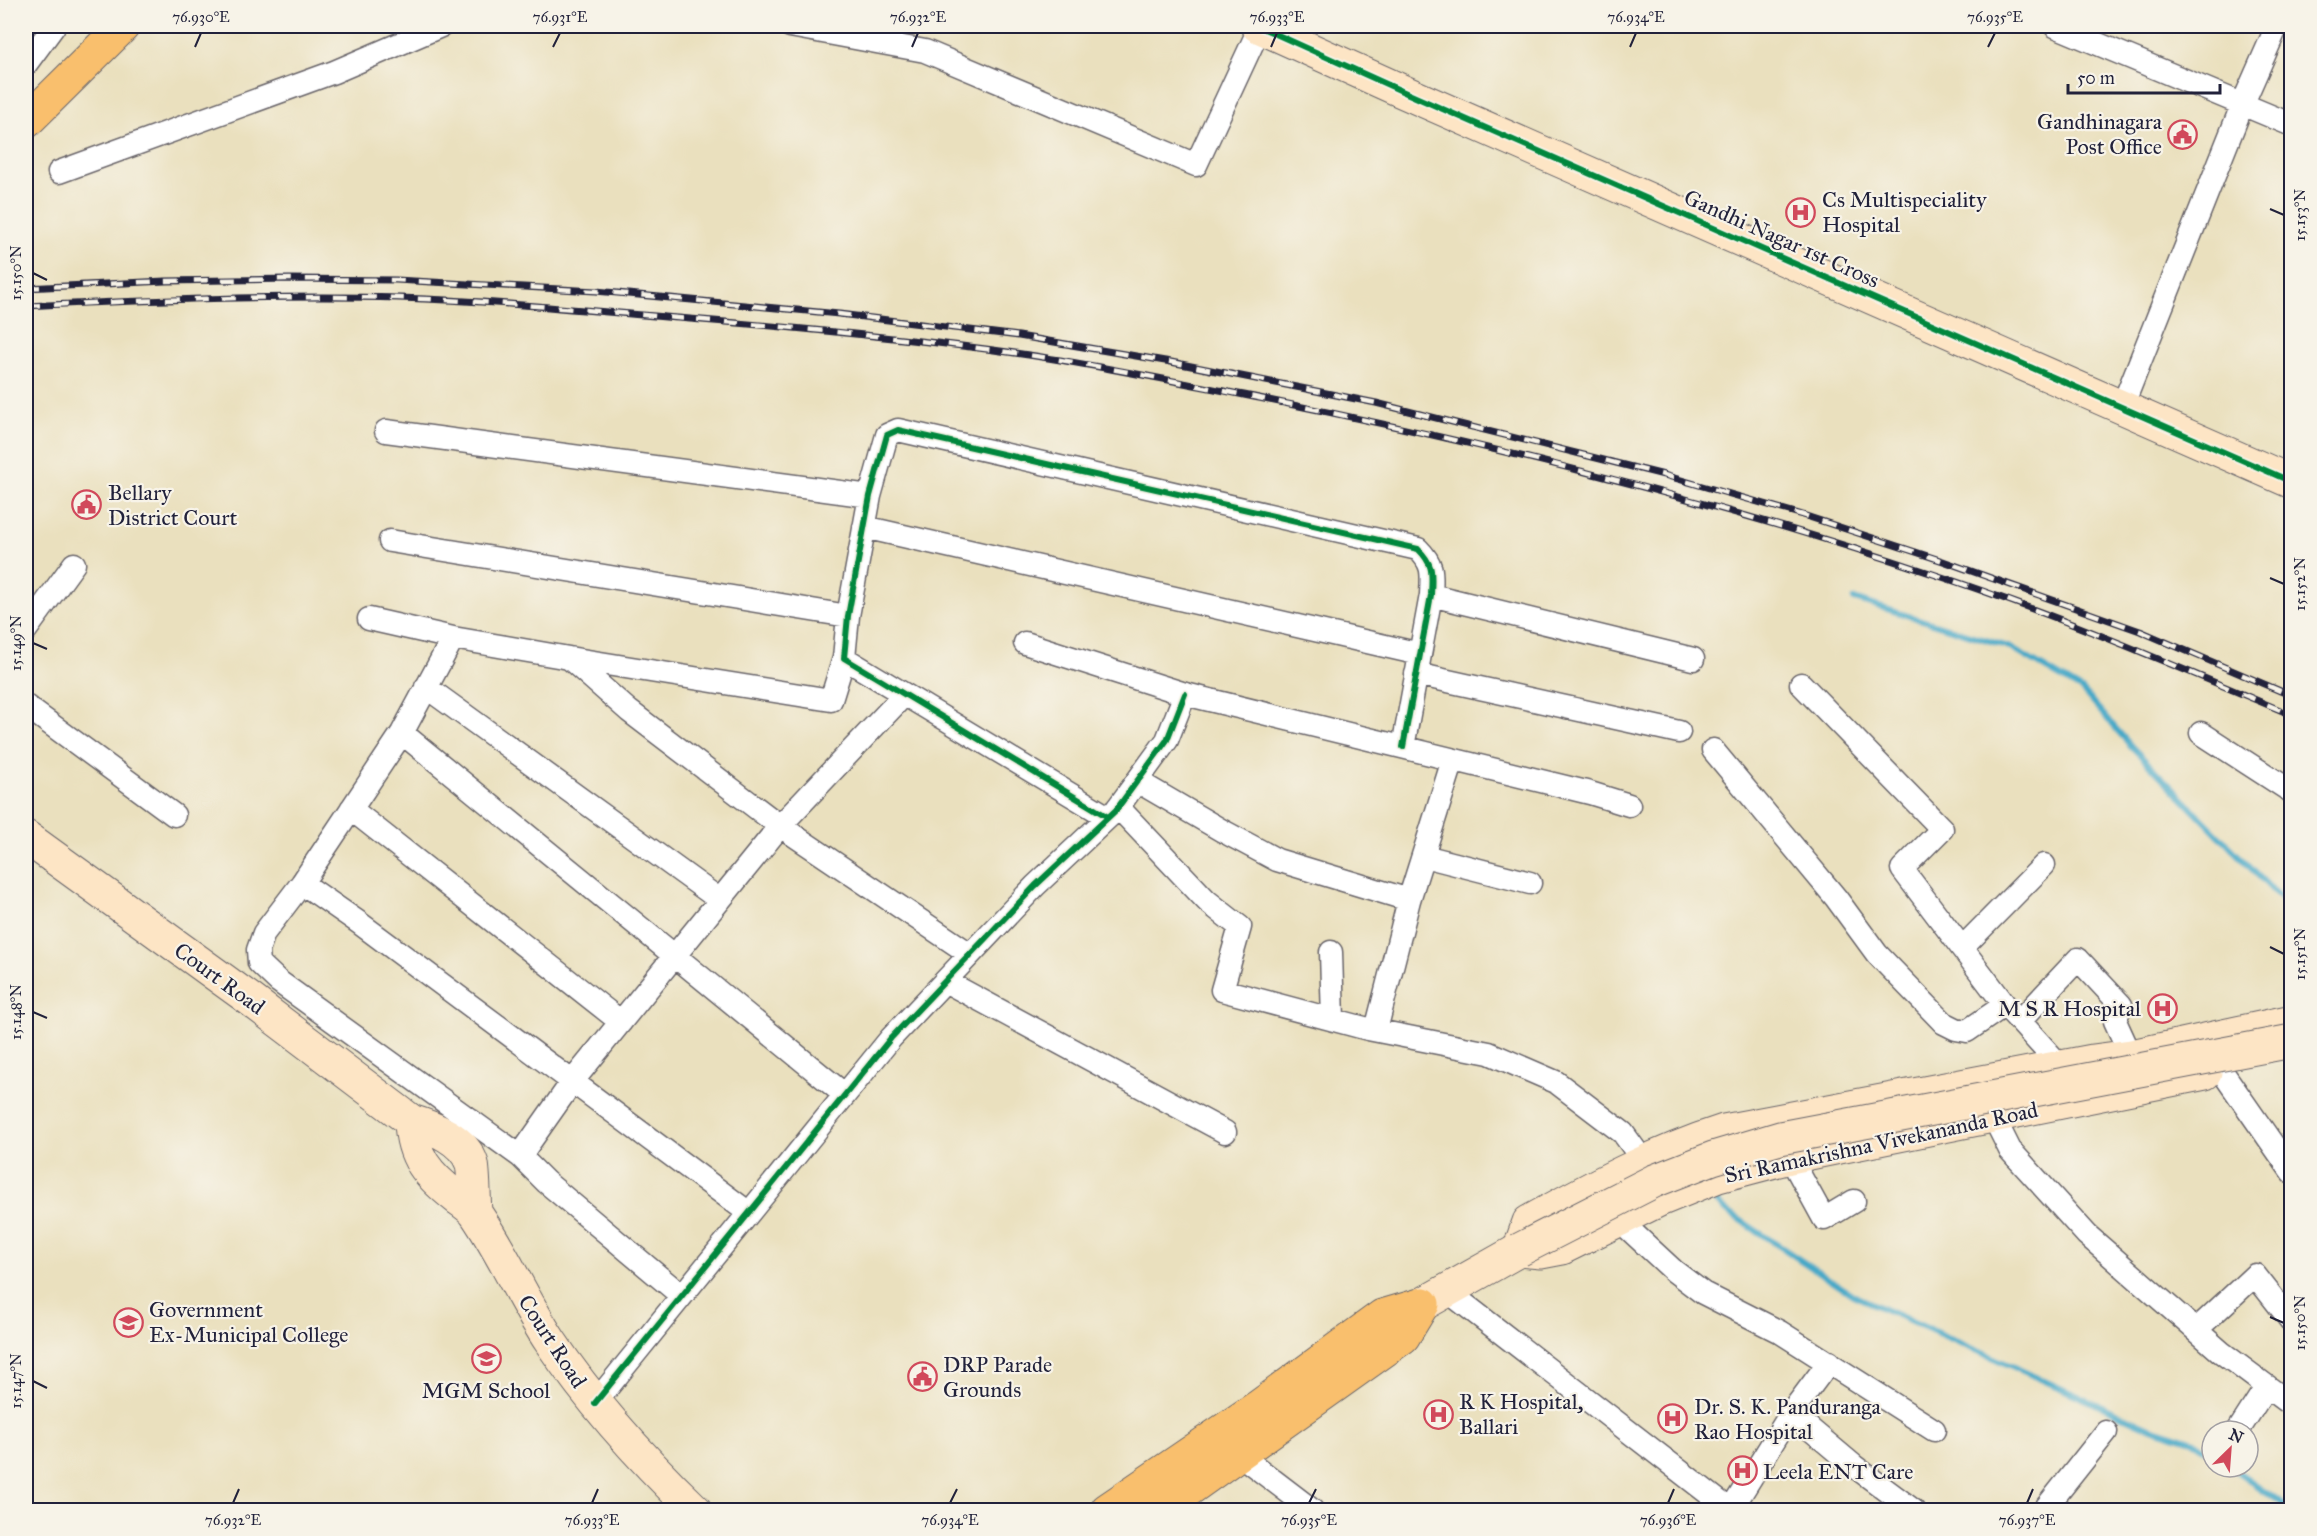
<svg xmlns="http://www.w3.org/2000/svg" width="2317" height="1536" font-family="'IM FELL Great Primer',serif">
	<style>
		.lines { fill: none; stroke-linecap: round; stroke-linejoin: round }
		.stream { stroke: #47a9c7; stroke-width: 6 }
		.street-casing { stroke: #686469; stroke-width: 25 }
		.secondary-casing { stroke: #686469; stroke-width: 35 }
		.primary-casing { stroke: #686469; stroke-width: 35 }
		.street { stroke: #fff; stroke-width: 22 }
		.secondary { stroke: #fde5c5; stroke-width: 33 }
		.primary { stroke: #f9bf6d; stroke-width: 33 }
		.rail-casing { stroke: #22223b; stroke-width: 7 }
		.rail { stroke: #f7f3e8; stroke-width: 4.5; stroke-dasharray: 14; stroke-linecap: butt }
		.secondary-bridge-casing { stroke: #686469; stroke-width: 35; stroke-linecap: butt }
		.secondary-bridge { stroke: #fde5c5; stroke-width: 33 }
		.cycleway-casing { stroke: #f7f3e8; stroke-width: 10 }
		.cycleway { stroke: #00873e; stroke-width: 6 }
		.ticks { fill: none; stroke: #22223b; stroke-width: 2 }
		.labels { text-anchor: middle; stroke-width: 4.5; stroke-linejoin: round; paint-order: stroke }
		.poi-label { font-size: 22px; fill: #22223b; stroke: #f7f3e8; text-anchor: start }
		.street-label { font-size: 22px; fill: #22223b; stroke: #f7f3e8 }
		.neatline { fill: none; stroke: #22223b; stroke-width: 2 }
		.ticks-label { font-size: 15px; text-anchor: middle; fill: #22223b }
	</style>
	<rect width="100%" height="100%" fill="#f7f3e8"/>
	<filter id="ink" filterUnits="userSpaceOnUse"><feTurbulence type="fractalNoise" baseFrequency=".0167" numOctaves="2"/><feDisplacementMap in="SourceGraphic" scale="12" xChannelSelector="R" yChannelSelector="G"/><feConvolveMatrix kernelMatrix="1 2 1 2 8 2 1 2 1" color-interpolation-filters="sRGB"/></filter>
	<filter id="wash" filterUnits="userSpaceOnUse"><feTurbulence type="fractalNoise" baseFrequency=".008" numOctaves="4" result="noise"/><feDisplacementMap in="SourceGraphic" scale="24" xChannelSelector="R" yChannelSelector="G"/><feGaussianBlur stdDeviation="1.35" result="paint"/><feColorMatrix in="noise" values="0 0 0 0 0 0 0 0 0 0 0 0 0 0 0 0 0 1.4 0 .05"/><feComposite in="paint" operator="in"/></filter>
	<g filter="url(#wash)">
		<rect width="100%" height="100%" fill="#eae0be"/>
		<g class="lines">
			<path class="stream" d="M1854,599l155,48 73,43 49,56 161,164
				M1712,1198l16,14 125,83 292,131 50,16 17,12
				M2231,1467l61,43"/>
		</g>
	</g>
	<g filter="url(#ink)">
		<g class="lines">
			<defs>
				<path id="street" d="M790,26l135,25 271,114 64,-138
					M2055,26l237,99
					M26,64l28,-38
					M59,172l275,-100 107,-46
					M2122,407l121,-304 34,-77
					M386,431l484,65
					M864,527l556,127
					M390,541l458,75
					M1431,595l262,64
					M369,619l84,19 116,20 60,53 151,115 190,128
					M26,630l48,-66
					M453,638l-51,95 -100,150 -38,50 -6,17 1,13 19,18 242,175 26,26 136,114
					M1025,643l160,51 405,99 39,12
					M569,658l262,42 13,-42
					M1416,674l263,58
					M1801,684l141,145 -40,40 103,136 57,63
					M426,687l294,213
					M26,706l148,109
					M402,733l443,362
					M2201,733l91,59
					M1713,750l123,148 41,56 67,69 12,6 11,2 38,-26
					M1137,781l84,49 56,30 132,40
					M1118,807l89,94 33,26 -18,63 146,39 121,24 67,29 67,51 21,29
					M351,809l270,213
					M1108,817l-264,-159 4,-42 22,-120 17,-61 11,-5 520,119c16,16 14,24 13,46l-28,152
					M1424,856l106,27
					M302,883l56,39 391,291
					M1963,947l81,-82
					M1331,952l2,68
					M945,981l280,151
					M2020,1021l58,-62 43,46 -6,16 16,35
					M1376,1030l33,-130 44,-140
					M2205,1047l87,125
					M1987,1104l23,46 77,85 134,117 71,53
					M520,1156l52,-74 208,-256 124,-131
					M1790,1157l34,62 30,-18
					M1619,1220l55,51 29,22 77,39 154,98
					M1446,1290l284,220
					M2196,1330l59,-55 37,47
					M595,1403l296,-365 144,-152 81,-76 51,-70 18,-46
					M1791,1413l63,53 59,44
					M2238,1431l29,-45
					M1240,1455l72,55
					M1731,1510l60,-97 38,-51
					M2044,1510l62,-78"/>
				<path id="secondary" d="M1258,26l146,66 888,390
					M26,837l225,163 160,121c23,7 53,18 61,43 2,9 2,37 3,48
					M411,1121c1,36 17,54 45,76 6,5 15,10 20,17 28,41 47,86 74,127 42,63 91,117 145,169
					M1519,1250l10,-28c63,-35 126,-69 195,-91l369,-70 38,-5 161,-35
					M1423,1304l96,-54 22,2 21,-4 97,-48 59,-24 72,-19 415,-84"/>
				<path id="primary" d="M26,122l97,-96
					M1107,1510l151,-103 124,-91 41,-12
					M1160,1510l243,-173 20,-33"/>
			</defs>
			<use href="#street" class="street-casing"/>
			<use href="#secondary" class="secondary-casing"/>
			<use href="#primary" class="primary-casing"/>
			<use href="#street" class="street"/>
			<use href="#secondary" class="secondary"/>
			<use href="#primary" class="primary"/>
			<defs>
				<path id="rail" d="M26,288l139,-7 124,-2 107,1 200,11 243,23 180,22 152,26 205,41 288,72 139,40 140,46 197,70 152,65
					M26,306c124,-6 249,-11 373,-8 97,3 194,13 291,21 109,9 217,19 325,34 77,11 153,27 229,42 233,46 464,104 689,179 122,40 240,91 359,141"/>
			</defs>
			<use href="#rail" class="rail-casing"/>
			<use href="#rail" class="rail"/>
			<defs>
				<path id="secondary-bridge" d="M1519,1250l135,-69 59,-23 67,-20 512,-97"/>
			</defs>
			<use href="#secondary-bridge" class="secondary-bridge-casing"/>
			<use href="#secondary-bridge" class="secondary-bridge"/>
			<defs>
				<path id="cycleway" d="M1258,26l146,66 888,390
					M1108,817l-264,-159 4,-42 22,-120 17,-61 11,-5 520,119c16,16 14,24 13,46l-28,152
					M595,1403l296,-365 144,-152 81,-76 51,-70 18,-46"/>
			</defs>
			<use href="#cycleway" class="cycleway-casing"/>
			<use href="#cycleway" class="cycleway"/>
		</g>
	</g>
	<path class="ticks" d="M195,47l6,-14M553,47l7,-14M912,47l6,-14M1271,47l6,-14M1630,47l6,-14M1988,47l7,-14M2270,209l14,6M33,273l14,7M2270,578l14,6M33,643l14,6M2270,947l14,7M33,1012l14,6M2270,1317l14,6M33,1381l14,7M233,1503l6,-14M592,1503l6,-14M950,1503l7,-14M1309,1503l7,-14M1668,1503l6,-14M2027,1503l6,-14"/>
	<defs>
		<symbol id="civic-ring" viewBox="-11 -11 22 22"><circle r="9.5" fill="#f7f3e8" stroke="#d1495b" stroke-width="1.5"/><path d="M-.6-6.5H3V-4.5H.6V-3L4-1V1h2V6H-6V1h2V-1L-.6-3ZM-1.2 2.5V6h2.4V2.5Z" fill="#d1495b"/></symbol>
		<symbol id="hospital-ring" viewBox="-11 -11 22 22"><circle r="9.5" fill="#f7f3e8" stroke="#d1495b" stroke-width="1.5"/><path d="M-5-5h3v3.5h4V-5h3V5h-3V1.5h-4V5h-3Z" fill="#d1495b"/></symbol>
		<symbol id="university-ring" viewBox="-11 -11 22 22"><circle r="9.5" fill="#f7f3e8" stroke="#d1495b" stroke-width="1.5"/><path d="M0-5L7-2L0 1L-7-2ZM-4 1L0 2.5L4 1V4Q0 6-4 4Z" fill="#d1495b"/></symbol>
		<symbol id="school-ring" viewBox="-11 -11 22 22"><circle r="9.5" fill="#f7f3e8" stroke="#d1495b" stroke-width="1.5"/><path d="M0-5L7-2L0 1L-7-2ZM-4 1L0 2.5L4 1V4Q0 6-4 4Z" fill="#d1495b"/></symbol>
	</defs>
	<g fill-rule="evenodd">
		<use href="#civic-ring" x="2166" y="118" width="33" height="33"/>
		<use href="#hospital-ring" x="1784" y="196" width="33" height="33"/>
		<use href="#civic-ring" x="70" y="488" width="33" height="33"/>
		<use href="#hospital-ring" x="2146" y="992" width="33" height="33"/>
		<use href="#university-ring" x="112" y="1306" width="33" height="33"/>
		<use href="#school-ring" x="470" y="1342" width="33" height="33"/>
		<use href="#civic-ring" x="906" y="1360" width="33" height="33"/>
		<use href="#hospital-ring" x="1422" y="1398" width="33" height="33"/>
		<use href="#hospital-ring" x="1656" y="1402" width="33" height="33"/>
		<use href="#hospital-ring" x="1726" y="1454" width="33" height="33"/>
	</g>
	<g class="labels">
		<g class="poi-label">
			<text x="2162" y="129" text-anchor="end">Gandhinagara<tspan x="2162" dy="25">Post Office</tspan></text>
			<text x="1822" y="207">Cs Multispeciality<tspan x="1822" dy="25">Hospital</tspan></text>
			<text x="108" y="500">Bellary<tspan x="108" dy="25">District Court</tspan></text>
			<text x="2141" y="1016" text-anchor="end">M S R Hospital</text>
			<text x="149" y="1317">Government<tspan x="149" dy="25">Ex-Municipal College</tspan></text>
			<text x="943" y="1372">DRP Parade<tspan x="943" dy="25">Grounds</tspan></text>
			<text x="486" y="1398" text-anchor="middle">MGM School</text>
			<text x="1459" y="1409">R K Hospital,<tspan x="1459" dy="25">Ballari</tspan></text>
			<text x="1694" y="1414">Dr. S. K. Panduranga<tspan x="1694" dy="25">Rao Hospital</tspan></text>
			<text x="1763" y="1479">Leela ENT Care</text>
		</g>
		<g class="street-label">
			<text transform="translate(1782 238) rotate(24)" y="8">Gandhi Nagar 1st Cross</text>
			<text transform="translate(220 978) rotate(36)" y="8">Court Road</text>
			<text transform="translate(1881 1142) rotate(-12)" y="8">Sri Ramakrishna Vivekananda Road</text>
			<text transform="translate(553 1341) rotate(57)" y="8">Court Road</text>
		</g>
	</g>
	<rect width="2317" height="1536" fill="none" stroke="#f7f3e8" stroke-width="66"/>
	<g transform="translate(2230 1449) rotate(25)"><circle r="28" fill="#f7f3e8" stroke="#a29fa3" stroke-width="1.5"/>
	<path d="M0-4.5L10 22L0 15L-10 22Z" fill="#d1495b"/>
	<text y="-9" font-size="16" font-weight="bold" text-anchor="middle" fill="#22223b">N</text>
	</g>
	<path d="M2068 84v9h152v-9" fill="none" stroke="#22223b" stroke-width="3"/>
	<text x="2077" y="84" font-size="18" fill="#22223b" stroke="#f7f3e8" stroke-width="4.5" paint-order="stroke">50 m</text>
	<rect x="33" y="33" width="2251" height="1470" class="neatline"/>
	<g class="ticks-label">
		<text x="201" y="22">76.930°E</text>
		<text x="560" y="22">76.931°E</text>
		<text x="918" y="22">76.932°E</text>
		<text x="1277" y="22">76.933°E</text>
		<text x="1636" y="22">76.934°E</text>
		<text x="1995" y="22">76.935°E</text>
		<text transform="translate(2300 215) rotate(-90)" y="5">15.153°N</text>
		<text transform="translate(16 273) rotate(-90)" y="5">15.150°N</text>
		<text transform="translate(2300 584) rotate(-90)" y="5">15.152°N</text>
		<text transform="translate(16 643) rotate(-90)" y="5">15.149°N</text>
		<text transform="translate(2300 954) rotate(-90)" y="5">15.151°N</text>
		<text transform="translate(16 1012) rotate(-90)" y="5">15.148°N</text>
		<text transform="translate(2300 1323) rotate(-90)" y="5">15.150°N</text>
		<text transform="translate(16 1381) rotate(-90)" y="5">15.147°N</text>
		<text x="233" y="1525">76.932°E</text>
		<text x="592" y="1525">76.933°E</text>
		<text x="950" y="1525">76.934°E</text>
		<text x="1309" y="1525">76.935°E</text>
		<text x="1668" y="1525">76.936°E</text>
		<text x="2027" y="1525">76.937°E</text>
	</g>
</svg>
